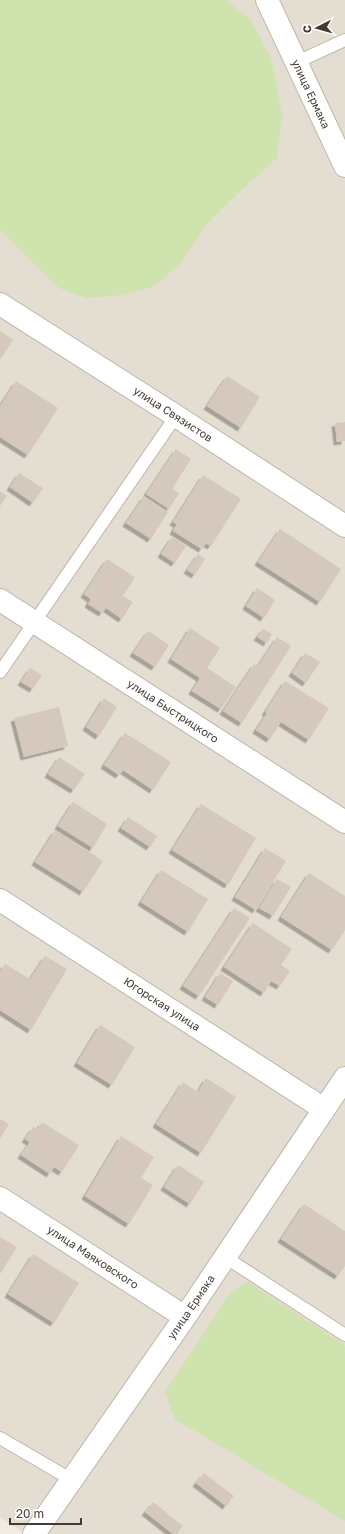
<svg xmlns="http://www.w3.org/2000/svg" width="345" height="1534" font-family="'Golos Text',sans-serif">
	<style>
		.residential { fill: #e4ddd1 }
		.green { fill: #cee3ad }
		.building { fill: #d4c9bc; filter: url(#shadow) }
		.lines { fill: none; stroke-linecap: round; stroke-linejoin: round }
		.lane-casing { stroke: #beb5a9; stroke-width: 14 }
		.street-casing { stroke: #beb5a9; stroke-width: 24 }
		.lane { stroke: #fff; stroke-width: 12 }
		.street { stroke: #fff; stroke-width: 22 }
		.labels { text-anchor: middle; stroke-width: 3; stroke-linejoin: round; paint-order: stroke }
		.street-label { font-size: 11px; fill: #423b33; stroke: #fff }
	</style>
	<defs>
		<filter id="shadow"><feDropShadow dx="-3.5" dy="3.5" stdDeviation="0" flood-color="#0004"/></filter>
	</defs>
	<rect width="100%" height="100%" fill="#f0ebe3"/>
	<path class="residential" d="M0,0h345v1534h-319l-26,-17z"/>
	<path class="green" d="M0,0h225l26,20 20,38 11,56 -5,44 -40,36 -31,31 -27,40 -26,22 -31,8 -35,3 -28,-10 -59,-58z
		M248,1282l97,63v176l-170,-102 -10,-27 66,-100z"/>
	<path class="building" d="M0,331l13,9 -13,20z
		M227,376l33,21 -19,31 -34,-22z
		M16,381l42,27 -30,47 -28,-18v-31z
		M345,422v19l-8,1 -2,-19z
		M176,449l15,10 -19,30 7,4 -10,16 -23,-15z
		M19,473l24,15 -10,15 -23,-16z
		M203,475l38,24 -30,47 -5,-3 -4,6 -29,-18 4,-7 -4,-2z
		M0,491l7,5 -7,10z
		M144,496l24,16 -17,27 -25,-16z
		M280,529l61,40 -21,33 -62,-40z
		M172,537l14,9 -11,17 -14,-9z
		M198,554l7,5 -10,16 -8,-5z
		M107,559l28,18 -12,19 10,6 -11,17 -16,-11 -4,5 -14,-9 3,-5 -7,-5z
		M257,588l18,12 -11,18 -18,-12z
		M190,628l30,20 -13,20 29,19 -15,22 -29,-18 8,-13 -29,-19z
		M263,629l9,5 -5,9 -10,-6z
		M148,631l21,14 -14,22 -22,-14z
		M277,637l14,9 -49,77 -19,-12 31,-47 4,2z
		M305,653l15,9 -14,21 -14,-10z
		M30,668l12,7 -9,14 -12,-7z
		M285,681l44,27 -20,32 -28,-18 -11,17 -14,-9 11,-17 -2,-1z
		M104,698l13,9 -18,29 -13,-9z
		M59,707l9,39 -44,11 -10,-39z
		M125,733l46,29 -18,28 -30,-20 -4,5 -15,-10z
		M59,757l26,17 -11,16 -26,-16z
		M73,802l34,22 -14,24 -35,-22z
		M201,804l55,34 -28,47 -56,-35z
		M128,817l29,19 -7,11 -29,-19z
		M55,830l48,31 -20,31 -48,-30z
		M265,848l21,13 -30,49 -21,-13z
		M161,870l47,29 -20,33 -47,-30z
		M309,873l36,23v34l-13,20 -51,-33z
		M277,879l14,8 -18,29 -14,-8z
		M234,908l16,10 -51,78 -16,-10z
		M253,923l39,26 -11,16 9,6 -10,15 -9,-5 -7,12 -40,-26z
		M45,956l22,13 -36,61 -31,-20v-38l5,-8 25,15z
		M220,973l13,8 -15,24 -13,-8z
		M100,1025l35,22 -23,38 -35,-22z
		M206,1078l30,19 -35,56 -45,-29 27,-42 15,10z
		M0,1119l9,5 -9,15z
		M42,1122l37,23 -17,27 -8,-5 -4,7 -29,-19 9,-13 -5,-3 8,-12 4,3z
		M121,1136l33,21 -13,21 12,7 -24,39 -44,-28z
		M178,1165l26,17 -14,22 -26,-17z
		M304,1204l41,27v35l-7,10 -57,-37z
		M0,1237l17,10 -17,27z
		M33,1254l46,29 -25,40 -46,-29z
		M204,1473l30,23 -8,10 -30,-23z
		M153,1502l30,24 -6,8h-4l-28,-22z"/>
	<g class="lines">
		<defs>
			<path id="lane" d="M297,62l48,-22
				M0,672l176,-256
				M225,1257l120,78
				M0,1438l72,42"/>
			<path id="street" d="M267,0l78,166
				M0,304l176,112 169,110
				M0,600l345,222
				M0,900l324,209
				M0,1198l185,119
				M34,1534l151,-217 160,-239"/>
		</defs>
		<use href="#lane" class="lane-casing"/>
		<use href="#street" class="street-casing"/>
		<use href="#lane" class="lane"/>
		<use href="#street" class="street"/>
	</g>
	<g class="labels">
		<g class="street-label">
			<text transform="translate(311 94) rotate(65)" y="4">улица Ермака</text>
			<text transform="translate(173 414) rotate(33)" y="4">улица Связистов</text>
			<text transform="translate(173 711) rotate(33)" y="4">улица Быстрицкого</text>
			<text transform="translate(162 1004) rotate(33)" y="4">Югорская улица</text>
			<text transform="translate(93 1257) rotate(33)" y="4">улица Маяковского</text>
			<text transform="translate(191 1307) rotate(-56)" y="4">улица Ермака</text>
		</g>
	</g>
	<g transform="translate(317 28) rotate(264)" stroke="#ffffff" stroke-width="3" paint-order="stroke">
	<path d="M0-3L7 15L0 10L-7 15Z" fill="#423b33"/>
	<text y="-6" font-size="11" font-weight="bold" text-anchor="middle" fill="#423b33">С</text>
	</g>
	<path d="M10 1518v6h71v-6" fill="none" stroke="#423b33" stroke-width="2"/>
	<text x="16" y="1518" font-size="12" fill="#423b33" stroke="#ffffff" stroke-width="3" paint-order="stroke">20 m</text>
</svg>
